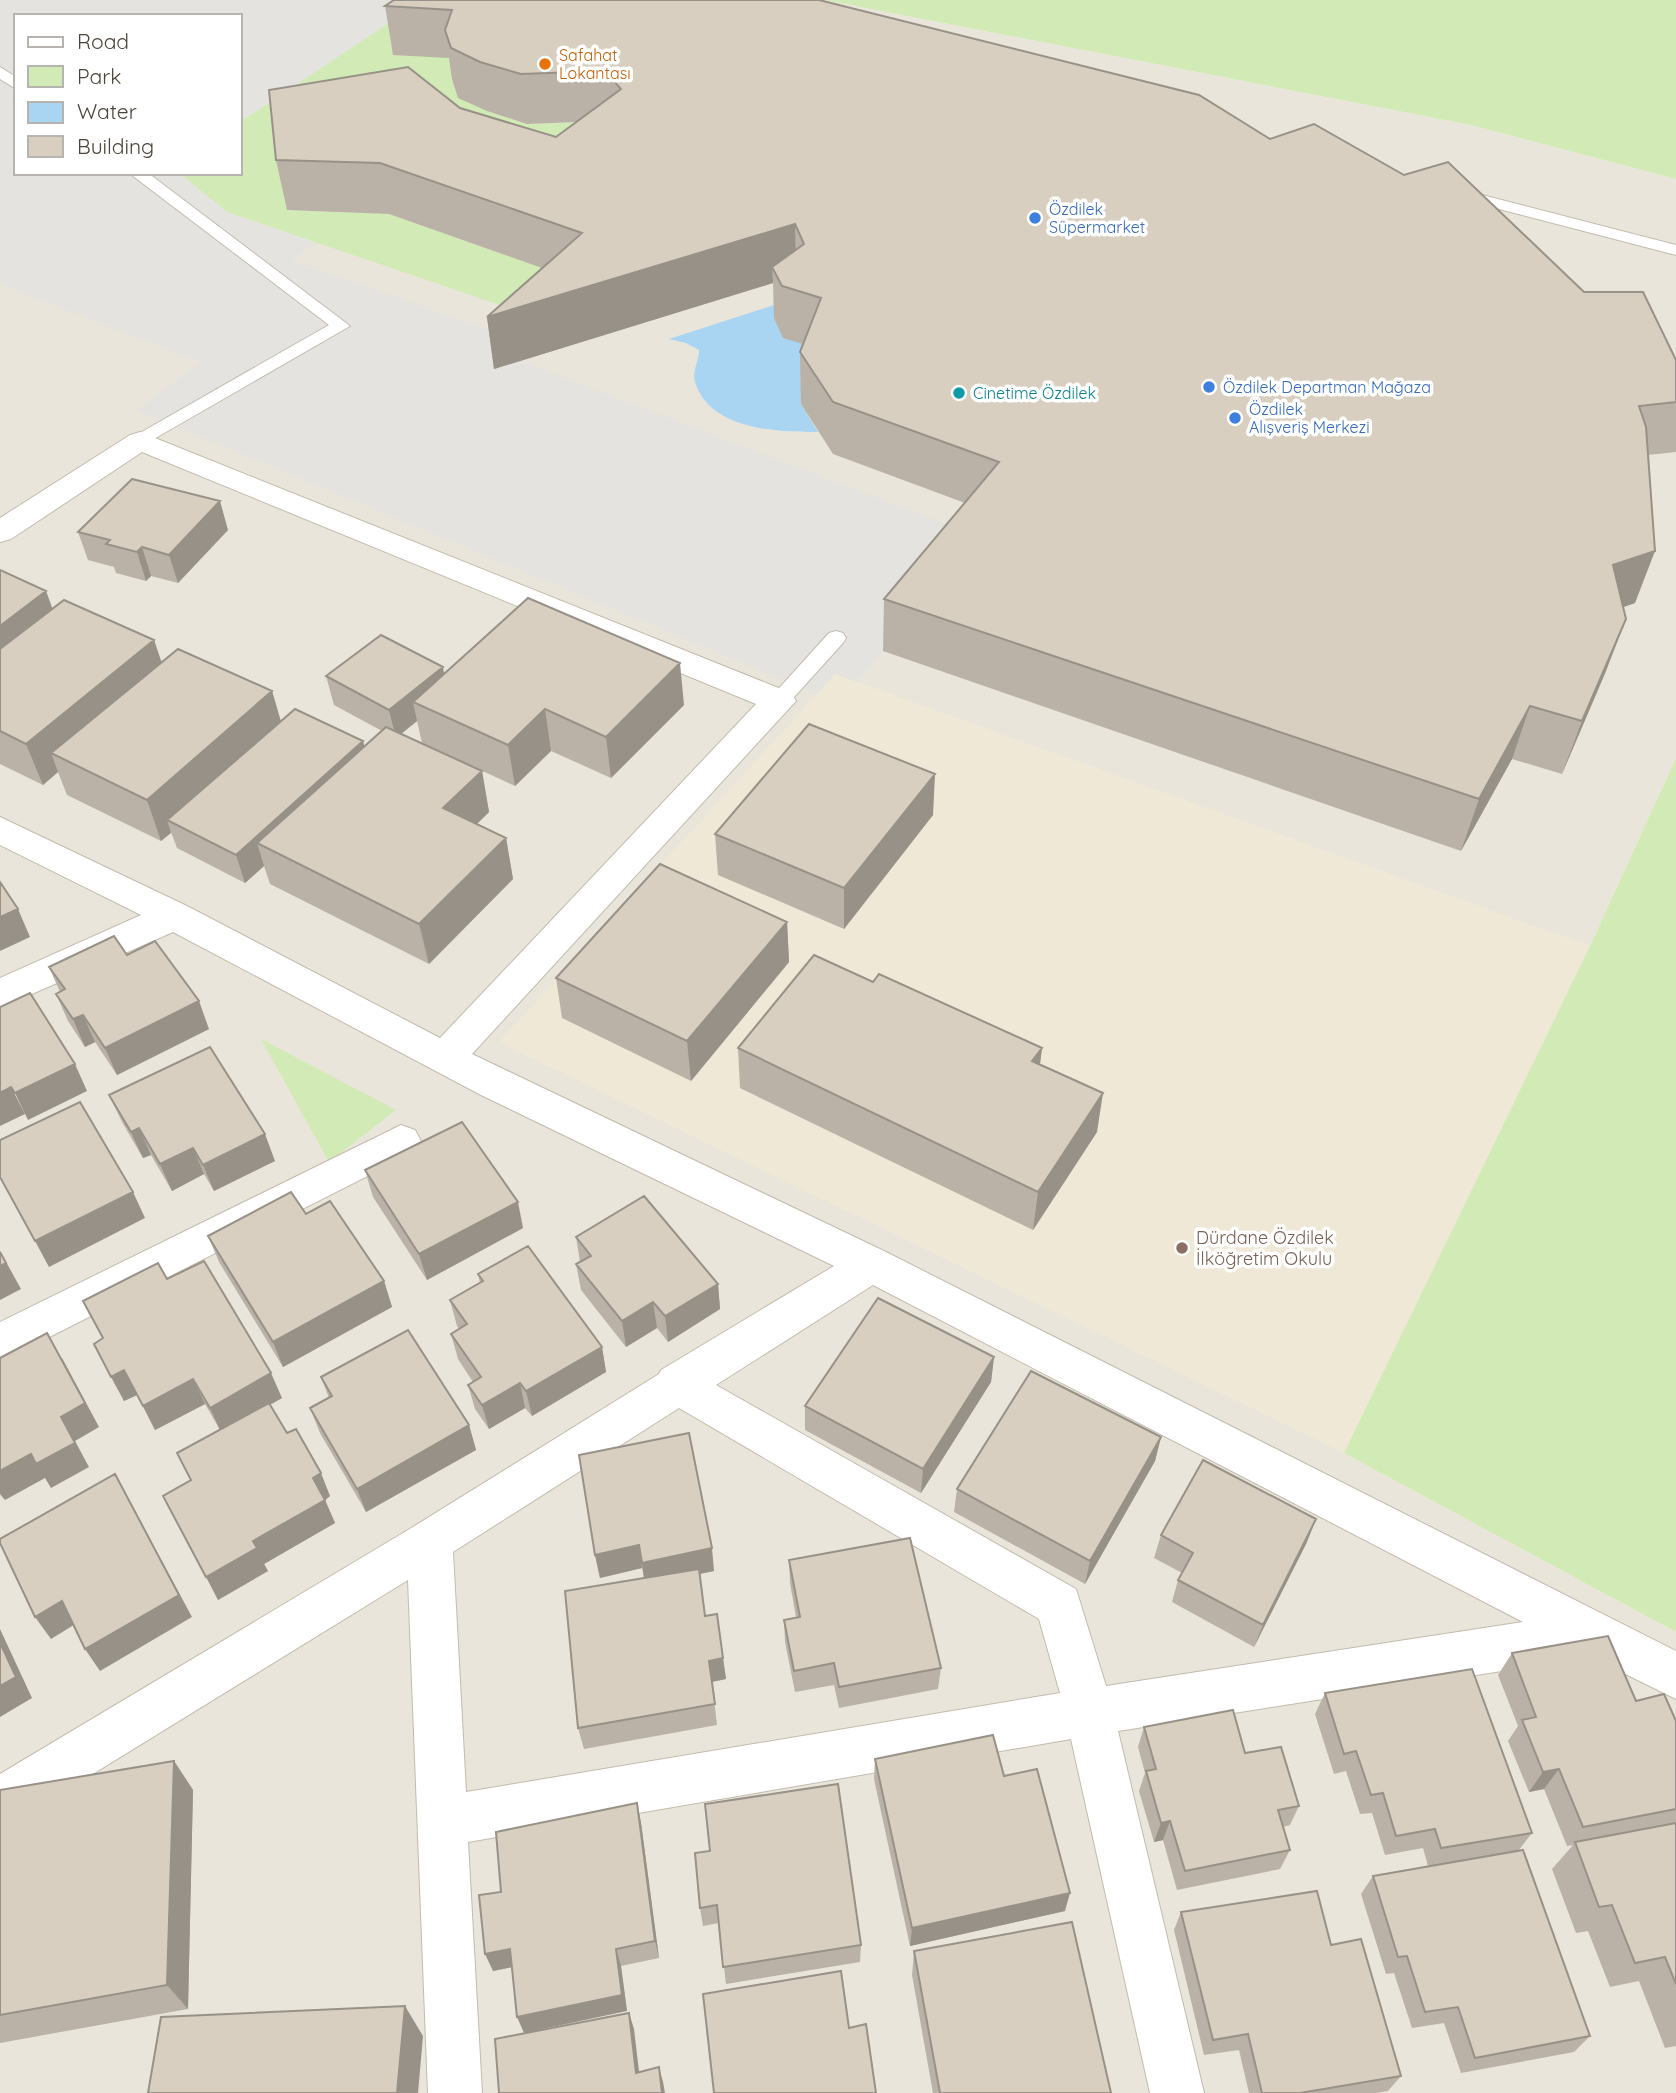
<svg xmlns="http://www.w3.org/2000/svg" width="1676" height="2093" font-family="Quicksand,sans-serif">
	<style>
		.residential { fill: #eae5da; fill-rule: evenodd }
		.education { fill: #efe8d6 }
		.green { fill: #d2eab5 }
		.parking { fill: #e5e3e0 }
		.water { fill: #a9d4f2 }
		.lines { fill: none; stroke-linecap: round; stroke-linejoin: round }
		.lane-casing { stroke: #c2bbae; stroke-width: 2 }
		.street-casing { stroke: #c2bbae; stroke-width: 2 }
		.lane { fill: #fff; fill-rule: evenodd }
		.street { fill: #fff; fill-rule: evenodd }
		.wall { fill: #bab2a6 }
		.shaded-wall { fill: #979187 }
		.building { fill: #d8cfc1; stroke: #979187; stroke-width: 2 }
		.food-dot { fill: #e8710a; stroke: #fff; stroke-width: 2.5 }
		.shop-dot { fill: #3f7fe0; stroke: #fff; stroke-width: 2.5 }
		.culture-dot { fill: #0f9aa8; stroke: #fff; stroke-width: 2.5 }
		.education-dot { fill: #8d6e63; stroke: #fff; stroke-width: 2.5 }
		.labels { text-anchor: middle; stroke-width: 7; stroke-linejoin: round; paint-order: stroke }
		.far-food-label { font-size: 16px; fill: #c56008; stroke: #fff; text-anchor: start }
		.far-shop-label { font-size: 16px; fill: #366cbe; stroke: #fff; text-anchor: start }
		.far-culture-label { font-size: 16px; fill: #0d838f; stroke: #fff; text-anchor: start }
		.education-label { font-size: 18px; fill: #785e54; stroke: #fff; text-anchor: start }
	</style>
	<rect width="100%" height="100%" fill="#f6f3ec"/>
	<path class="residential" d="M0,0h824l647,125 205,54v579l-86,188 -246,507 332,179v461h-1676zM16,16h224v157h-224z"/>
	<path class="education" d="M835,674l755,272 -246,507 -845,-411z"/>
	<path class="green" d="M423,0l36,58 28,53 40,13 82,-3 16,18 -338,71 102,4 198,70 -40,37 -320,-109 -48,-39h61v-51z
		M824,0h852v179l-205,-54z
		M1676,758v874l-332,-179 246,-507z
		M261,1039l135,71 -67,52z"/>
	<path class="parking" d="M0,0h423l-183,122v-106h-224v157h163l48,39 89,31 -24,17 231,82 -3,19 457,175 -120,146 -22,-8 -18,20 -680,-284 63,-48 -200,-78z"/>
	<path class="water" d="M805,295l16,55 -20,54 17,28c-41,0 -108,-2 -123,-50 -3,-11 4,-21 4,-32l-13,-7 -17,-4z"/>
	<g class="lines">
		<defs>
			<path id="lane" d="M0,67l16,10v12l-16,-10z
				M129,173h19l202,153 -210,121 -7,-2 -2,-4 2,-4 196,-112z
				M1459,189l217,56v10l-223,-58 -2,-3z
				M836,631l7,2 3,5 -3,5 -57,63h-14l-4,-5 4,-5 57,-63z"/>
			<path id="street" d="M140,432l651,261 5,8 -324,353 414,198 790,399v48l-85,-42 -473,74 86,362h-54l-79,-354 -603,103 14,251h-54l-20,-513 -390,240 -18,7v-53l413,-247 246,-153 2,-4 173,-104 -353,-171 -308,-163 -173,76v-30l141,-63 -141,-70v-28l187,89 253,132 316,-334 -614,-252 -131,87 -11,3v-24l130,-83zM873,1285l650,337 -417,64 -30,-97 -360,-204zM679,1408l360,211 21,74 -594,99 -13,-240z
				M401,1125l14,5 6,11 -6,11 -415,210v-40z"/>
		</defs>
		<use href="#lane" class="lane-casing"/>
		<use href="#street" class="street-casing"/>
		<use href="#lane" class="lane"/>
		<use href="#street" class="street"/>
	</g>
	<path class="wall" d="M394,0h430v1l446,138 314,153 92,68v92l-28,3 -13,148 -12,4 -17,64 -44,103 -50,-15 -51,92 -578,-200 1,-52 81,-96 -132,-49 -32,-50 -1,-52 3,-8 -20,-6 -9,-20 -1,-35 -279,86 -7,-52 55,-49 -153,-54 -102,-4 -11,-50 184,-52 96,29 21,-15 -50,2 -40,-13 -29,-13 -6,-19 -3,-21 -56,-3 -8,-49z
		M228,530l-50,53 -27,-7 -5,5 -30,-8 -2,-6 -26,-7 -10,-28z
		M0,570l46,21 6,18 102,31 7,22 111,29 9,31 82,19 1,6 18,-16 -48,-26 -8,-29 118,-2 240,31 -73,73 -60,-27 -36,35 -93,-43 -5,-22 -16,13 81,37 7,41 -12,12 29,14 7,41 -84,85 -159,-80 -6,-18 -19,17 -68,-35 -6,-16 -10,9 -94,-46 -9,-23 -15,13 -43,-21z
		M933,815l-89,114 -126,-54 -3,-41z
		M787,922l2,40 -98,119 -129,-63 -6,-40z
		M127,955l82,74 -92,46 -22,-33 -10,5 -17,-26 -12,-27 4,-2 -11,-25z
		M873,982l169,66 -2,16 57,68 -64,98 -293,-142 -2,-40z
		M109,1095l166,66 -61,30 -10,-17 -32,17 -21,-36 -8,3 -21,-36z
		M365,1170l158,58 -96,52 -54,-83z
		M306,1214l78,67 8,26 -109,60 -64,-105 -11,-26z
		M576,1237l142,47 2,25 -52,33 -11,-14 -31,19 -45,-57 -5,-26 4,-2z
		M478,1274l124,73 4,25 -74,44 -7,-8 -36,21 -14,-20 -7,-24 5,-3 -15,-23 -7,-25 8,-5 -2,-3 -7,-26 30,-17z
		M167,1279l115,119 -12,7 17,28 43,63 -5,4 10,23 -71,41 4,7 -50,29 -27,-120 29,-50 -15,-26 -50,26 -18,-35 -13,6 -21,-63 -20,-37z
		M994,1357l-3,25 -70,111 -116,-63v-24z
		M321,1377l148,48 7,25 -110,62 -46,-79 -10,-25 19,-10z
		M1161,1437l-6,24 -70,123 -131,-72 3,-23z
		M1161,1535l146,7 -53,105 -82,-45 6,-22 4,-7 -28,-15z
		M595,1555l119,16 -15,3 6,42 18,42 3,21 -14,3 5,43 -133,24 -6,-21 66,-150 -2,-10 -42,10z
		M789,1560l152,108 -3,21 -99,19 -5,-23 -39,7 -10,-50 -1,-22 12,-3 -6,-34z
		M1512,1653l124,48 40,20v325l-11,2 -26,-67 -29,6 -22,-56 -12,2 -24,-64 21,-24 -6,1 -23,-57 -15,3 -21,-51 10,-15 -20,-51z
		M1325,1693l207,140 -14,18 72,185 -16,16 -113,21 -17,-50 -32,5 -18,-55 -8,1 -25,-80 12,-18 55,-10 -5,-18 -38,7 -13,-42 -12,1 -14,-43 -12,3 -19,-60z
		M1144,1727l101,26 54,53 -9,19 -7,2 7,23 -10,19 -103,21 -14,-50 -9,2 -15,-51 6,-18 -7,-26z
		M875,1759l129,17 61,135 -155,35 -36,-167z
		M174,1761l19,29 -5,219 -188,34v-253z
		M637,1803l4,20 18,135 -38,8 6,45 -115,-44 -19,4 8,-79z
		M695,1853l166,92 -1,17 -134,22 -7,-61 -16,3 -3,-18z
		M1181,1912l150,33 70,131 -13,15 -12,2h-127l-10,-43 -35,5 -30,-125z
		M914,1951l197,142h-178l-21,-118z"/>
	<path class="shaded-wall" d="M795,224l1,51 -24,-8 1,16 -279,86 -7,-52z
		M220,501l8,29 -50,53 -9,-28z
		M142,547l9,29 -5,5 -9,-29z
		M1655,551l-20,52 -40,14 18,-52z
		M46,591l15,41 -61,48v-54z
		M1626,619l-20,52 -44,103 20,-53z
		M154,640l14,41 -117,72 7,19 -15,13 -17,-41z
		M680,663l4,42 -73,73 -5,-41z
		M443,667l5,29 -35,6 4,19 -21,17 -7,-28z
		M272,691l12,41 -117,88 4,13 -10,8 -14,-41z
		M1530,706l-18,53 -51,92 18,-52z
		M545,709l6,42 -36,35 -7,-41z
		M363,741l7,28 -113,74 7,23 -19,17 -9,-28z
		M482,771l7,41 -38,37 -8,-41z
		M935,774l-2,41 -89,114v-41z
		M506,838l7,41 -84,85 -10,-40z
		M18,909l12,28 -30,14v-34z
		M787,922l2,40 -98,119 -4,-40z
		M199,1001l10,28 -92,46 -12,-27z
		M83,1015l12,27 -10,5 -12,-28z
		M1042,1048l-5,39 -5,-26z
		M75,1064l12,27 -59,29 -13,-27z
		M11,1087l14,27 -25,12v-33z
		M1103,1093l-6,39 -64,98 5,-38z
		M139,1128l12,27 -8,3 -12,-26z
		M265,1134l10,27 -61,30 -11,-26z
		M193,1148l11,26 -32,17 -12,-27z
		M133,1192l12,26 -96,49 -14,-26z
		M518,1202l5,26 -96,52 -8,-26z
		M0,1251l21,38 -21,11z
		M384,1281l8,26 -109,60 -10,-25z
		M718,1284l2,25 -52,33 -3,-26z
		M653,1302l4,26 -31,19 -4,-26z
		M602,1347l4,25 -74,44 -6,-25z
		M994,1357l-3,25 -70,111 2,-24z
		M62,1358l37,69 -24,14 14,26 -38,21 -6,-10 -40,22 -5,-6v-23l31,-17 30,-37z
		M124,1370l13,25 -13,6 -13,-24z
		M271,1373l11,25 -61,34 -11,-24z
		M193,1379l12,25 -50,26 -12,-24z
		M520,1383l5,25 -36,21 -7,-24z
		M469,1425l7,25 -110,62 -9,-23z
		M1161,1437l-6,24 -70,123 5,-23z
		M321,1473l9,23 -5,4 10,23 -71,41 4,7 -50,29 -12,-23 47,-36 60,-63z
		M115,1474l77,143 -92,54 -15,-22z
		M1316,1519l-9,23 -53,105 9,-22z
		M639,1545l3,23 -42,10 -5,-23z
		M712,1548l2,23 -69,14 -3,-22z
		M62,1601l15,22 -26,16 -16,-22z
		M0,1629l32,69 -32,19z
		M723,1658l3,21 -15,3 -2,-21z
		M174,1761l19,29 -5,219 -21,-24z
		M1559,1769l-15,20 -15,3 14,-20z
		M637,1803l4,20 18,135 -4,-17z
		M1170,1821l-7,19 -9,2 7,-19z
		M1070,1893l-5,18 -155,35 2,-18z
		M510,1949l7,17 -24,5 -8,-17z
		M616,1949l5,17 6,45 -103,22 -7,-16z
		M405,2006l18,30 -5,57h-21z
		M629,2013l5,16 7,59 -5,-15z
		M659,2067l4,15 2,11h-3z"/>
	<path class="building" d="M394,0h425l380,95 71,44 44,-15 90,51 44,-13 136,130h59l33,68v42l-37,4 7,21 9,124 -42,14 13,54 -44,102 -52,-15 -51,93 -595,-200 115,-137 -166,-60 -33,-50 21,-54 -39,-12 -10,-19 32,-23 -9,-20 -308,93 95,-84 -202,-70 -104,-3 -7,-70 139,-23 52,41 96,29 65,-48 -16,-18 -84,3 -41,-12 -29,-14 -6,-18 7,-20 -67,-4z
		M132,479l88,22 -51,54 -27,-8 -5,5 -31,-8 4,-4 -32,-8z
		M0,570l46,21 -46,35z
		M528,598l152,65 -74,74 -61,-28 -37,36 -95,-43z
		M64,600l90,40 -128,104 -26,-13v-82z
		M381,635l62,32 -54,43 -63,-34z
		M178,649l94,42 -125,109 -96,-47z
		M295,709l68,32 -127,114 -69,-35z
		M809,724l126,50 -91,114 -129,-54z
		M386,727l96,44 -39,37 63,30 -87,86 -162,-81z
		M660,864l127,58 -100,119 -131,-63z
		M0,882l18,27 -18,8z
		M114,936l13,19 28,-14 44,60 -94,47 -22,-33 -10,4 -17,-25 9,-5 -16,-22z
		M814,955l59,27 6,-8 163,74 -10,13 71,32 -65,99 -300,-144z
		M30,993l45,71 -60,29 -4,-6 -11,6v-86z
		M210,1047l55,87 -62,31 -10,-17 -33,16 -21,-36 -8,4 -22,-37z
		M80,1102l53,90 -98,49 -35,-64v-37z
		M462,1122l56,80 -99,52 -54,-84z
		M291,1192l15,22 24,-13 54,80 -111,61 -65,-106z
		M644,1196l74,88 -53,32 -12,-14 -31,19 -46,-57 15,-8 -15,-19z
		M528,1246l74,101 -76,44 -6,-8 -38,22 -14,-20 13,-8 -30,-43 16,-10 -17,-24 33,-19 -5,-7z
		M0,1252l6,11 -6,3z
		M204,1261l67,112 -61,35 -17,-29 -50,27 -19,-36 -13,7 -17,-33 9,-6 -20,-37 75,-38 9,16z
		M878,1298l116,59 -71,112 -118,-63z
		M408,1330l61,95 -112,64 -47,-81 22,-12 -11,-19z
		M47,1333l38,70 -24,14 14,26 -39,21 -5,-10 -31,17v-113z
		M1031,1371l130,66 -71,124 -133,-72z
		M269,1403l18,30 9,-4 25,44 -8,5 12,22 -72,41 4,7 -51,29 -43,-81 28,-16 -14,-27z
		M689,1433l23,115 -70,15 -3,-18 -44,10 -16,-100z
		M1203,1460l113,59 -53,106 -85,-45 15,-27 -32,-18z
		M115,1474l64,121 -94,54 -23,-48 -27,16 -35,-74v-4z
		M910,1538l31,130 -102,19 -5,-24 -40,8 -10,-51 16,-3 -11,-57z
		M699,1569l6,47 12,-2 6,44 -14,3 6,43 -137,24 -13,-137z
		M1608,1636l28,65 28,-7 12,27v88l-93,18 -24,-58 -16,3 -21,-52 14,-3 -24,-64z
		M0,1643l16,34 -16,9z
		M1472,1669l60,164 -91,15 -6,-19 -39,7 -13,-43 -12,2 -15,-44 -12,3 -19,-61z
		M1233,1710l12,43 36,-6 18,59 -21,4 12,40 -105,21 -15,-50 -9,2 -15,-52 10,-2 -12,-42z
		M993,1735l11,41 33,-7 33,124 -158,35 -37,-169z
		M174,1761l-7,224 -167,30v-225z
		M838,1784l23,161 -138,22 -6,-62 -17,3 -5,-55 15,-2 -5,-47z
		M637,1803l18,138 -39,8 6,46 -105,22 -7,-68 -25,5 -6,-59 22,-3 -5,-60z
		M1676,1823v161l-11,-27 -30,6 -23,-58 -13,2 -24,-65z
		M1523,1850l67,186 -115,22 -17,-51 -33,5 -18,-56 -9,1 -25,-81z
		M1317,1891l14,54 30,-6 40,137 -101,17h-38l-14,-59 -35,6 -32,-128z
		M1072,1922l39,171h-171l-26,-142z
		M841,1971l8,57 17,-4 10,69h-162l-11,-99z
		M405,2006l-8,87h-249l13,-76z
		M629,2013l7,60 23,-6 3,26h-163l-4,-54z"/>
	<circle class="food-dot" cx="545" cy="64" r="7"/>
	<g class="shop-dot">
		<circle cx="1035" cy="218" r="7"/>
		<circle cx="1209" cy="387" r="7"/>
		<circle cx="1235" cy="418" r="7"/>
	</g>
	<circle class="culture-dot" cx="959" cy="393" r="7"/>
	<circle class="education-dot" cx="1182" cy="1248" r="7"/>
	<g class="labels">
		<g class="far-food-label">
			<text x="559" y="61">Safahat<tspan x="559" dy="18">Lokantası</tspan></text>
		</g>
		<g class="far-shop-label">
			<text x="1049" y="215">Özdilek<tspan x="1049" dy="18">Süpermarket</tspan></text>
			<text x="1223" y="393">Özdilek Departman Mağaza</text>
			<text x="1249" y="415">Özdilek<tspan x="1249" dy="18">Alışveriş Merkezi</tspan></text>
		</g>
		<g class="far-culture-label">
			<text x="973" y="399">Cinetime Özdilek</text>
		</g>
		<g class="education-label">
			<text x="1196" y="1244">Dürdane Özdilek<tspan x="1196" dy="21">İlköğretim Okulu</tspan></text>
		</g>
	</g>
	<rect x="14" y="14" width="228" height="161" fill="#ffffff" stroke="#b7b4b0" stroke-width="2"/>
	<rect x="28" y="37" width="35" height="10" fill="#ffffff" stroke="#b7b4b0" stroke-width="2"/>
	<text x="77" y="49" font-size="21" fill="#4b4439">Road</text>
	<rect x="28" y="66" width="35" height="21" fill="#d2eab5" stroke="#b7b4b0" stroke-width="2"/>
	<text x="77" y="84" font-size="21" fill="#4b4439">Park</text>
	<rect x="28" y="102" width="35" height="21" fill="#a9d4f2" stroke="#b7b4b0" stroke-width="2"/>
	<text x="77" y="119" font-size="21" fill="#4b4439">Water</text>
	<rect x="28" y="136" width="35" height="21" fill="#d8cfc1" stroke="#b7b4b0" stroke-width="2"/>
	<text x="77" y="154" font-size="21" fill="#4b4439">Building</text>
</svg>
